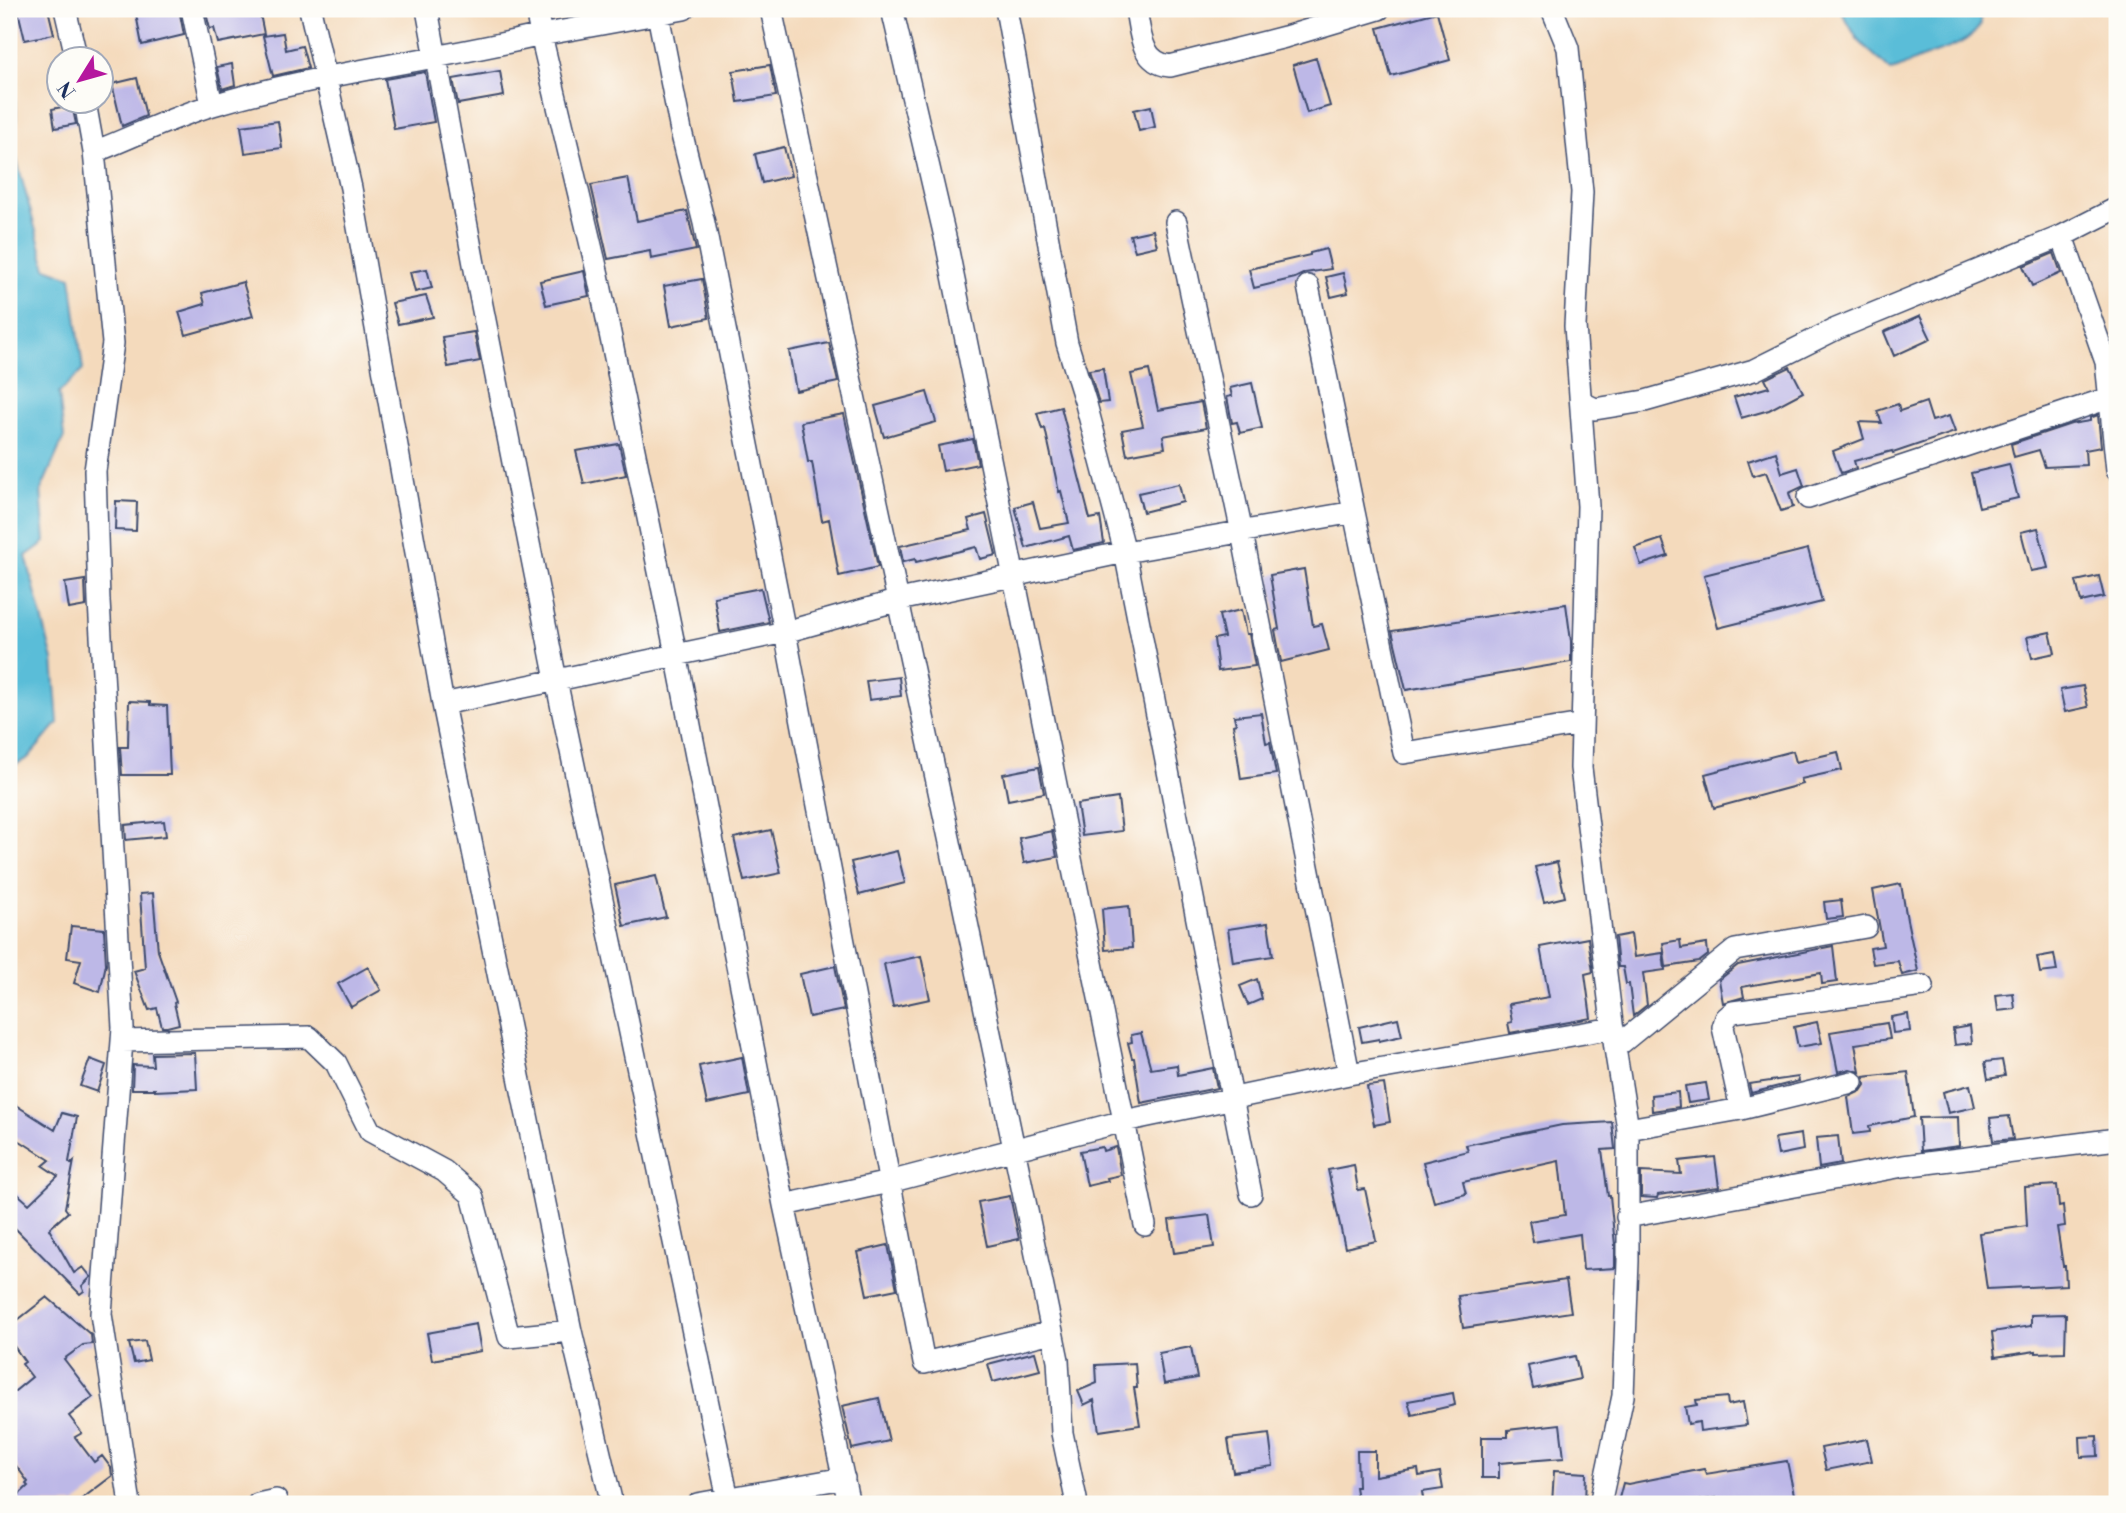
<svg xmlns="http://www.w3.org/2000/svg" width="2126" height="1513" font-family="'Libre Bodoni',serif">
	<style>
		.water { fill: #5abdd8; stroke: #3a769b; stroke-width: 2 }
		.building { fill: #bdb8e7 }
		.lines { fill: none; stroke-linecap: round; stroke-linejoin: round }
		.minor-casing { stroke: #3c496c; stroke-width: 24 }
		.minor { stroke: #fff; stroke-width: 21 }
	</style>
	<rect width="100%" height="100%" fill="#fdfcf7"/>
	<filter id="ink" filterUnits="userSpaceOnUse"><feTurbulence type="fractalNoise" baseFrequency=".0143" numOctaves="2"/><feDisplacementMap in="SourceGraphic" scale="14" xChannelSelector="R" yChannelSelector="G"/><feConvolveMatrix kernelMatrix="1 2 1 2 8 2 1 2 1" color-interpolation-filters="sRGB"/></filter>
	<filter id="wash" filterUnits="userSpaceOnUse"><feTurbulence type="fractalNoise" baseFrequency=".00686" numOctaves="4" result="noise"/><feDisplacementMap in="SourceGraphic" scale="28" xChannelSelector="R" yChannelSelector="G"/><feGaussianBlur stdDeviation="1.57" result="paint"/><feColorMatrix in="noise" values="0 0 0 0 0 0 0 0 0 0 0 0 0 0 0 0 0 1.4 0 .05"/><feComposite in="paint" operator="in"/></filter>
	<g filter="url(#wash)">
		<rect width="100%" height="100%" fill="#f4dabc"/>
		<path class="water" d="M1840,9h139l2,15c-14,22 -37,25 -60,34 -12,4 -18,11 -30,13l-33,-31z
			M9,73l7,37 -2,40 32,118 25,9 12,93 -24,23 5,44 -23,53 4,52 -19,14 27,104 5,63 -30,35 -19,10z"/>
		<g id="blocks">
			<path class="building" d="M27,9h21l6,25 -29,6 -7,-29z
				M135,9h44l5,26 -42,10z
				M224,9h35l5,25 -46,9 -4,-15 -4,1 -4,-16z
				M1437,12l13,48 -59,16 -13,-48z
				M283,33l3,17 16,-4 6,22 -35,8 -10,-40z
				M1316,58l14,48 -23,7 -14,-48z
				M232,64l3,21 -13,4 -5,-22z
				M770,65l6,31 -38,6 -5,-31z
				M500,71l4,25 -46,8 -5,-25z
				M425,72l9,50 -40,7 -9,-50z
				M137,78l9,38 -24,10 -10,-42z
				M72,105l4,19 -21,4 -3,-19z
				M1151,106l4,21 -16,4 -5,-21z
				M278,121l4,27 -37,5 -4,-27z
				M784,147l7,29 -29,7 -7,-29z
				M628,178l9,43 50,-10 9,39 -45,9 -1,-8 -42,8 -17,-74z
				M1153,230l4,16 -22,5 -5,-16z
				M1326,249l5,20 -26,4 -10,5 -41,10 -5,-19 61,-14v-2z
				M2054,253l7,20 -29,13 -9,-20z
				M427,269l5,19 -17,4 -5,-20z
				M584,271l5,25 -43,9 -6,-24z
				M1343,273l5,20 -17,4 -5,-20z
				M702,279l7,39 -38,8 -7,-40z
				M243,282l10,34 -67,19 -7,-23 26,-8 -3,-11z
				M426,296l7,21 -35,7 -6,-21z
				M1920,316l11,23 -37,17 -10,-24z
				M474,332l6,29 -32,6 -6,-30z
				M829,343l9,39 -42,9 -7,-40z
				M1790,367l13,25 -34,18 -28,8 -7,-21 35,-10 -4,-8z
				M1103,368l5,34 -9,1 -10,-33z
				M1149,370l9,40 43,-8 5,26 -43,8 2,12 -38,7 -5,-25 21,-4 -12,-52z
				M1252,383l10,45 -22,5 -3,-11 -5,1 -5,-26 5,-1 -2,-8z
				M927,392l9,30 -52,15 -9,-31z
				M1926,402l6,19 17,-5 6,16 -62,21 -1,-2 -38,10 2,7 -15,5 -8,-22 31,-12 -5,-17 23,1 -5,-12 21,-7 2,7z
				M1061,407l29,112 10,-2 4,26 -31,7 -4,-14 -43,12 -11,-41 18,-5 7,26 29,-5 -8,-32 -2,1 -14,-64 -3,1 -5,-16z
				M844,414l34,153 -39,9 -10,-57 -7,2 -10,-59h-4l-7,-40z
				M2098,415l3,32 -16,3 1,15 -41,2 -6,-17 -25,7 -3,-13 60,-20 19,-3v-3z
				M973,439l5,25 -35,7 -5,-25z
				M619,444l7,31 -42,9 -8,-33z
				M1776,452l6,21 16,-5 6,18 -15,7 4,14 -12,4 -15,-39 -13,4 -5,-15z
				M2009,464l9,34 -39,9 -8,-34z
				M1179,484l4,18 -40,10 -5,-19z
				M116,501l21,1 -1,29 -21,-1z
				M986,514l10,41 -16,4 -4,-12 -60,15 -1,-3 -12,3 -3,-16 71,-16 -3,-11z
				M2038,528l10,40 -17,3 -10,-39z
				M1662,539l6,17 -27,9 -6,-17z
				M1808,549l14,53 -104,26 -14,-53z
				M1304,569l9,57 9,-2 7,26 -48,12 -6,-32 4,-1 -9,-54z
				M2099,576l5,21 -23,5 -5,-21z
				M85,580l1,26 -17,3 -4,-26z
				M761,588l8,34 -49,10 -6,-35z
				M1566,604l5,37v21l-165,28 -14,-59z
				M1241,610l5,24h3l6,32 -37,5 -4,-32 10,-2 -5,-22z
				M2050,632l5,21 -23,5 -5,-21z
				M899,677l2,19 -32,4 -3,-19z
				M2083,686l5,21 -23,5 -5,-22z
				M129,701l21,1v3l17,1 3,69h-48l-2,-28h8z
				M1261,713l5,30 4,-1 6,32 -35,5 -8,-54 3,-1 -2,-8z
				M1793,751l3,11 42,-10 4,18 -41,9 2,5 -89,24 -9,-34z
				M1039,767l5,26 -36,7 -5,-26z
				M1118,798l4,33 -40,5 -5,-32z
				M164,821l2,15 -40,4 -1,-15z
				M771,830l10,43 -37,8 -10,-43z
				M1052,831l5,26 -33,6 -5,-25z
				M897,851l8,32 -46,12 -8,-33z
				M1557,862l8,35 -21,5 -9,-35z
				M656,876l10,41 -42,9 -9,-41z
				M1901,884l6,36 11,51 -16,4 -4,-14 -25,3 -3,-16 13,-2 -10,-56z
				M153,893l5,58 18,51 -2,1 5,21 -12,3h-5l-5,-19 -8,2 -15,-39 11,-3 -5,-74z
				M1841,900l2,17 -17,2 -2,-17z
				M1129,906l3,42 -27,2 -3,-41z
				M1268,923l5,33 -40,6 -5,-33z
				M71,926l33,3 2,35 -6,28 -26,-9 7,-23 -14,-2z
				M1631,934l3,23 29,-4 2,17 -22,3 4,32 -14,11 -4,-32h-3l-3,-17h-5l-3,-30z
				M1588,938l5,34 -8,2 6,44 -81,15 -2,-10 4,-1 -3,-18 40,-7 -9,-50z
				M1680,940l1,8 26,-4 1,11 -9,7 -33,5 -3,-24z
				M1833,946l4,36 -15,2 -1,-11 -79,14 2,10 -21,6 -4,-23 19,-15z
				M2054,954l3,17 -17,2 -3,-16z
				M921,956l9,43 -37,8 -9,-43z
				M835,966l9,44 -35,7 -9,-43z
				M368,967l13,23 -30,17 -13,-23z
				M1257,979l5,20 -14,6 -8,-19z
				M2013,993l2,16 -17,2 -2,-16z
				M1908,1014l2,17 -17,2 -2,-16z
				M1398,1018l4,18 -23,5v-2l-17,3 -3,-15z
				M1817,1022l5,21 -24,4 -4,-20z
				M1887,1023l3,16 -35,5 5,28 -10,-3 -12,3 -8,-40z
				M1970,1026l2,17 -17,2 -2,-16z
				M1141,1033l10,36 26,-4 1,10 35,-7 4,20 -76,15 -7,-45h-2l-4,-15 4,-1 -1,-7z
				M195,1053l2,36 -42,2v-2h-23l1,-24 20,1 -1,-12z
				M742,1057l7,38 -42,9 -8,-38z
				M90,1059l16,6 -9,27 -17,-6z
				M2002,1060l3,16 -17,3 -3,-17z
				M1908,1072l6,45 -45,9 1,6 -17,2 -5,-37 13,-6 4,-6 -1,-8z
				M1798,1077l1,4 -48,12 -2,-9z
				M1706,1083l3,17 -21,3 -3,-17z
				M1384,1084l6,38 -16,3 -7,-39z
				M1970,1085l5,22 -27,6 -5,-21z
				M1678,1092l1,15 -27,4 -1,-16z
				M14,1104l41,26 7,-17 15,4 -8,45 2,2 3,-3 -9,47 3,4 -19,17 25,44 9,-6 8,10 -9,9 2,5 -4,3 -71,-72v-36l20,18 29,-28 -15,-10 7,-6 -41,-26v-22z
				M2009,1116l4,23 -20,2 -3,-23z
				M1958,1117l1,29 -38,5 -2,-33z
				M1612,1122l3,27 -13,1 6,46h2l5,49v23l-32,2 -3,-36 -47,8 -4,-21 36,-6 -6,-54 -96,21 3,12 -32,8 -11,-40 45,-11 -2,-6 96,-20z
				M1801,1134l2,16 -25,5 -3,-17z
				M1838,1136l3,28 -22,4 -3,-30z
				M1102,1147l1,4 13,-4 5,28 -14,3 1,3 -21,5 -7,-35z
				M1715,1157l4,30 -61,8 -1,3 -16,-1v-25l40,2 -2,-13z
				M1354,1165l4,25 7,-1 11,52 -31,7 -17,-78z
				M2057,1185l2,22 4,-1 2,20 -8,1 6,39h2l1,19 -79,4 -8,-56 48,-7 -2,-39z
				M1010,1196l9,43 -32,7 -9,-44z
				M1209,1215l5,32 -40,6 -5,-33z
				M888,1245l9,44 -30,6 -9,-43z
				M1566,1280l5,32 -108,16 -5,-32z
				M47,1297l44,38 1,9 -9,1 -19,14 29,38 -24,19 13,17 -7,4 19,25 8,-6 9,12 1,8 -37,28h-66l19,-18 -2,-2 2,-2 -19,-26v-60l23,-19 -10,-13 3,-2 -16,-23v-12z
				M2066,1314l-1,38 -29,1v-2l-41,6 -3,-25 39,-6v-11z
				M476,1324l5,27 -49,9 -5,-27z
				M145,1341l4,19 -15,3 -5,-20z
				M1191,1347l6,31 -33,6 -5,-31z
				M1035,1352l5,18 -47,12 -5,-18z
				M1575,1356l5,23 -47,10 -5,-23z
				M1135,1363l2,25h-3l6,37 -41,6 -5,-31 -10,5 -6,-14 19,-8 -1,-18z
				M1453,1393l2,12 -43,10 -4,-14z
				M1727,1397l1,8 15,-3 4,23 -47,6 -1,-9 -11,2 -3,-17 12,-2 -1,-5z
				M879,1398l10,43 -37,8 -10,-43z
				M1560,1424l4,34 -65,5v15h-17v-41h26v-7z
				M1269,1434l4,32 -40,6 -5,-33z
				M2097,1436l1,20 -17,1 -1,-20z
				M1867,1439l5,22 -46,9 -5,-22z
				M1357,1451h18v25l43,-7 1,7 21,-4 3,17 -21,3 2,12h-66l-3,-17h3z
				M1787,1461l9,43h-78l-2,-6 -34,6 -64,-2 5,-19 5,1 76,-15 2,5z
				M1554,1471l32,2 -1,31h-33z"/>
		</g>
	</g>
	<g filter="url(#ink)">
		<use href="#blocks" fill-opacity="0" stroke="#3c496c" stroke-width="2"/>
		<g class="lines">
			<defs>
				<path id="minor" d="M65,9l12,51
					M192,9l20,96
					M310,9l41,179 92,516 128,627
					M427,9l49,266 80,405 172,819
					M684,9l-143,26 57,240 78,379 108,551 105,-23 235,-61 225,-47
					M771,9l189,880 98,471 4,73 14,66
					M892,9l54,232 199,984
					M1006,9l61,334 19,61 39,148 126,642
					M1136,9c4,23 5,54 34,57l115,-29 94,-28
					M1552,9l16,39 14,144 -7,134 13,180 -7,262 34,280 13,81v132l-5,135 -23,108
					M85,102l9,50 19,191 -18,128 4,130 24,427 -22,286 29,190
					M94,152c39,-15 78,-35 119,-47 107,-32 219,-44 328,-70l-5,-26
					M1176,222l66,311 107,541 264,-46
					M2062,236l44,126 11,108
					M1308,286l46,226
					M1581,402l14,7 50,-8 109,-31 82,-41 226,-93 55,-28
					M1808,498l301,-100
					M443,704l342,-72 -81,-409 -23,-92 -24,-122
					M122,1041l187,-4 27,26 34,68 74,40 28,24 37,142 62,-6 41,173
					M1615,1048l120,-98 131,-23
					M1741,1109l-18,-82 3,-9 7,-6 190,-26
					M1628,1129l113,-20 111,-27
					M784,1205l65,299
					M1627,1217l276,-51 214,-27
					M1052,1332l-128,31 -139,-731 114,-32 226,-48 229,-40 50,241 178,-29
					M258,1504l18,-4 1,4
					M697,1504l147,-26"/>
			</defs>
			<use href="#minor" class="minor-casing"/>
			<use href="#minor" class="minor"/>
		</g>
	</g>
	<rect width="2126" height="1513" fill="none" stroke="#fdfcf7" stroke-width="35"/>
	<g transform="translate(80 80) rotate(233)"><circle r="33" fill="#fdfcf7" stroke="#a3aaba" stroke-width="2"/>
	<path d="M0-5L12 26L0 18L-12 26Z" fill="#b5179e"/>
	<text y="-10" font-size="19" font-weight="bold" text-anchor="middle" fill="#1b2f5e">N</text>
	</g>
</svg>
